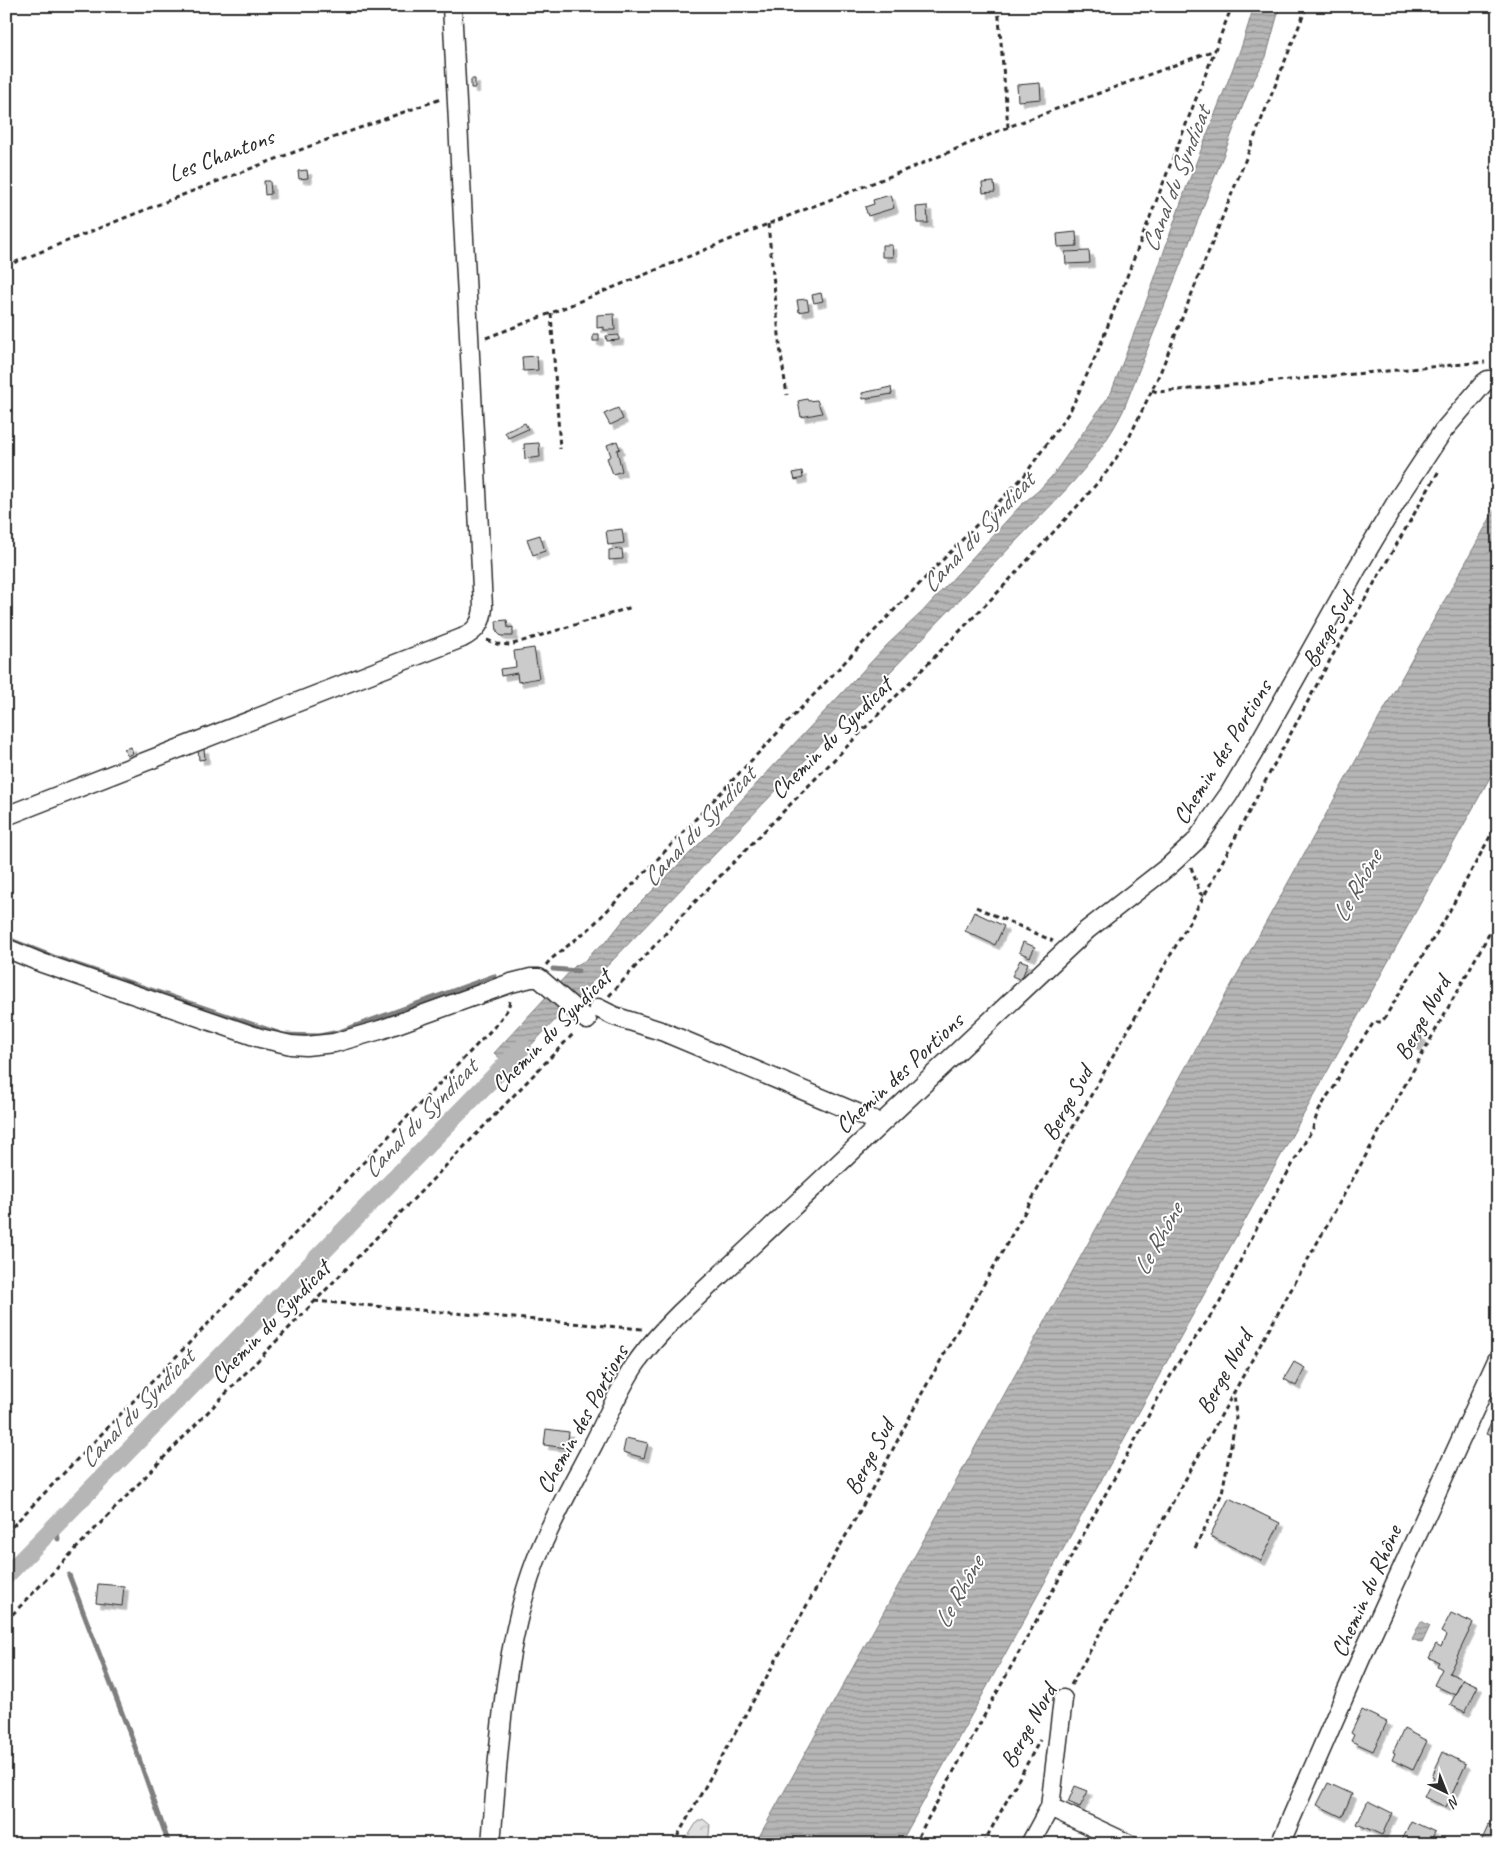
<svg xmlns="http://www.w3.org/2000/svg" width="1504" height="1850" font-family="Caveat,sans-serif">
	<style>
		.forest { fill: url(#forest-crowns); stroke: #868686 }
		.water { fill: url(#water-rules); stroke: #7e7e7e }
		.lines { fill: none; stroke-linecap: round; stroke-linejoin: round }
		.stream { stroke: #7e7e7e; stroke-width: 5 }
		.canal { stroke: #b6b6b6; stroke-width: 18 }
		.building { fill: #cbcbcb; stroke: #2b2b2b; filter: url(#shadow) }
		.minor-casing { stroke: #2b2b2b; stroke-width: 21 }
		.path { stroke: #2b2b2b; stroke-width: 3; stroke-dasharray: 5 4; stroke-linecap: butt }
		.minor { stroke: #fff; stroke-width: 18 }
		.labels { text-anchor: middle; stroke-width: 4; stroke-linejoin: round; paint-order: stroke }
		.street-label { font-size: 24px; fill: #2b2b2b; stroke: #fff }
		.water-label { font-size: 25px; font-style: italic; fill: #5c5c5c; stroke: #fff }
	</style>
	<defs>
		<pattern id="forest-crowns" width="20" height="18" patternUnits="userSpaceOnUse" patternTransform="scale(1.25)"><rect width="20" height="18" fill="#e0e0e0"/><path d="M2 6a3 3 0 1 1 6 0M12 15a3 3 0 1 1 6 0" fill="none" stroke="#c0c0c0"/></pattern>
		<pattern id="water-rules" width="6" height="5" patternUnits="userSpaceOnUse" patternTransform="scale(1.25)"><rect width="6" height="5" fill="#b6b6b6"/><path d="M0 2.5h6" fill="none" stroke="#949494"/></pattern>
		<filter id="shadow"><feDropShadow dx="4.5" dy="4.5" stdDeviation="0" flood-color="#0004"/></filter>
	</defs>
	<rect width="100%" height="100%" fill="#fff"/>
	<filter id="ink" filterUnits="userSpaceOnUse"><feTurbulence type="fractalNoise" baseFrequency=".02" numOctaves="2"/><feDisplacementMap in="SourceGraphic" scale="10" xChannelSelector="R" yChannelSelector="G"/><feConvolveMatrix kernelMatrix="1 2 1 2 8 2 1 2 1" color-interpolation-filters="sRGB"/></filter>
	<g filter="url(#ink)">
		<path class="forest" d="M703,1819l7,6 -2,19h-25l14,-22z"/>
		<path class="water" d="M1254,6h26l-14,51 -17,33 -126,321c-24,49 -66,88 -104,127l-509,529 -16,-14 81,-87 11,-6 10,-11 11,-8 19,-24 91,-91 170,-181 35,-33 99,-107 17,-14 15,-16 58,-82 41,-107 33,-95 57,-146z
			M1498,504v259l-598,1081h-145z
			M1421,1621l9,5 -8,17 -10,-4z"/>
		<g class="lines">
			<path class="stream" d="M6,935l7,6 41,16 230,78 35,1 20,-4 155,-56
				M553,969l25,2
				M56,1525l2,14
				M69,1575l66,172 34,97"/>
			<path class="canal" d="M6,1576l517,-529"/>
		</g>
		<path class="building" d="M471,79h4v9h-4z
			M1040,83l1,16 -23,2 -1,-16z
			M307,170l1,8 -9,1 -1,-8z
			M264,181h6l1,13 -6,1z
			M994,182l1,10 -12,1 -1,-10z
			M890,195l4,13 -26,8 -3,-9 9,-3 -1,-4z
			M927,206l1,17h-11l-1,-16z
			M1076,232l1,14 -19,1 -1,-13z
			M882,245h10l1,12h-11z
			M1089,251l1,12 -24,1 -1,-12z
			M821,293l2,8 -9,2 -2,-8z
			M807,299l2,11 -10,2 -2,-12z
			M614,314l1,16h-11v-3l-7,1v-13z
			M593,334h6v7h-6z
			M619,335v5l-12,1 -1,-5z
			M537,356l1,14 -15,1 -1,-14z
			M891,387l1,7 -29,5 -1,-6z
			M807,399l1,2 9,-1 5,13 -21,4 -3,-16z
			M618,408l5,11 -13,6 -6,-11z
			M525,423l3,6 -20,9 -3,-6z
			M617,441l3,8 -3,1 5,21 -9,3 -6,-16 4,-2 -4,-11z
			M539,443l1,14 -15,2 -1,-15z
			M802,471l1,7 -8,2 -2,-7z
			M622,529l2,14 -16,2 -2,-14z
			M540,535l5,16 -12,4 -6,-16z
			M622,549l1,10 -14,1v-10z
			M507,620l1,8 5,-1v9h-12l-4,-4 -1,-11z
			M534,648l5,30 -21,4 -1,-9 -16,3 -1,-7 16,-2 -2,-16z
			M131,747l2,6 -6,3 -3,-7z
			M204,748l1,11 -6,1 -1,-11z
			M974,912l30,14 -9,19 -30,-14z
			M1023,942l12,5 -5,10 -11,-5z
			M1020,960l8,3 -7,17 -9,-4z
			M1415,1033l7,4 -5,10 -7,-3z
			M1294,1362l11,6 -9,18 -12,-7z
			M1498,1409v30l-12,-5z
			M546,1429l23,3 -2,16 -23,-3z
			M626,1438l22,5 -4,15 -21,-6z
			M1229,1498l51,25 -19,38 -51,-25z
			M98,1584l26,2 -2,20 -26,-3z
			M1451,1613l22,10 -24,50 14,6 -8,16 -21,-10 8,-16 -5,-3 2,-4 -10,-4 7,-14 5,3 5,-12 -5,-3z
			M1463,1679l15,7 -13,26 -15,-7z
			M1362,1710l25,12 -14,29 -22,-10 3,-6 -3,-2z
			M1404,1729l23,12 -14,29 -21,-10 3,-7 -2,-1z
			M1443,1752l23,12 -20,43 -22,-10 10,-20 -2,-1z
			M1328,1783l24,11 -10,23 -25,-12z
			M1075,1786l13,5 -8,16 -12,-5z
			M1368,1801l24,12 -10,22 -25,-11z
			M1411,1821l24,11 -6,12h-29z
			M1489,1824l9,4v16h-18z"/>
		<g class="lines">
			<defs>
				<path id="minor" d="M6,816l456,-178c14,-7 20,-15 21,-31l-31,-601
					M6,948l36,15 218,75 31,7 15,1 28,-3 46,-13 131,-47 20,-5h8l48,42
					M598,1008l16,8 50,16 217,91
					M1050,1807l79,37
					M491,1844c8,-95 12,-206 49,-294 15,-36 35,-71 53,-105 14,-27 26,-56 42,-80 13,-19 29,-36 45,-52l407,-383 82,-64 26,-24 34,-48 29,-49 98,-175 42,-71 45,-68 41,-48 4,-3h4
					M1030,1844l20,-37 13,-108
					M1280,1844l81,-186 137,-300"/>
			</defs>
			<use href="#minor" class="minor-casing"/>
			<path class="path" d="M998,6l10,121
				M1295,6l10,4
				M768,224l13,131 6,40
				M6,266c144,-59 288,-116 435,-167
				M551,313l9,136
				M486,338l65,-25 217,-89 148,-58 92,-39 207,-77
				M1152,390l5,2 328,-30
				M487,640l10,4 13,1 122,-38
				M1191,867l9,26 4,3
				M976,907l77,34
				M546,965l4,-5 40,-32 61,-62 249,-262 124,-128 46,-65 28,-60 134,-345
				M609,996l76,-84 315,-322 83,-90 26,-31 19,-29 32,-67 147,-367
				M314,1301l328,28
				M6,1533l490,-508 12,-16 2,-8
				M1195,1548l27,-55 14,-75 -2,-27
				M6,1621l569,-589
				M1071,1685l427,-767
				M673,1844l204,-364 44,-85 283,-499 126,-236 110,-191
				M914,1844l243,-444 19,-34 44,-64 37,-75 56,-99 4,-14 11,-19 7,-9 7,-16 32,-48h8l62,-101 54,-99
				M983,1844l57,-104"/>
			<use href="#minor" class="minor"/>
		</g>
	</g>
	<g class="labels">
		<g class="street-label">
			<text transform="translate(221 155) rotate(-21)" y="8">Les Chantons</text>
			<text transform="translate(1328 630) rotate(-60)" y="8">Berge Sud</text>
			<text transform="translate(831 738) rotate(-45)" y="8">Chemin du Syndicat</text>
			<text transform="translate(1222 752) rotate(-58)" y="8">Chemin des Portions</text>
			<text transform="translate(1422 1018) rotate(-61)" y="8">Berge Nord</text>
			<text transform="translate(551 1031) rotate(-46)" y="8">Chemin du Syndicat</text>
			<text transform="translate(899 1073) rotate(-43)" y="8">Chemin des Portions</text>
			<text transform="translate(1067 1103) rotate(-61)" y="8">Berge Sud</text>
			<text transform="translate(270 1322) rotate(-46)" y="8">Chemin du Syndicat</text>
			<text transform="translate(1224 1372) rotate(-61)" y="8">Berge Nord</text>
			<text transform="translate(582 1419) rotate(-61)" y="8">Chemin des Portions</text>
			<text transform="translate(869 1457) rotate(-62)" y="8">Berge Sud</text>
			<text transform="translate(1366 1591) rotate(-66)" y="8">Chemin du Rhône</text>
			<text transform="translate(1028 1726) rotate(-61)" y="8">Berge Nord</text>
		</g>
		<g class="water-label">
			<text transform="translate(1175 179) rotate(-69)" y="9">Canal du Syndicat</text>
			<text transform="translate(977 532) rotate(-47)" y="9">Canal du Syndicat</text>
			<text transform="translate(698 826) rotate(-47)" y="9">Canal du Syndicat</text>
			<text transform="translate(1356 886) rotate(-61)" y="9">Le Rhône</text>
			<text transform="translate(419 1118) rotate(-46)" y="9">Canal du Syndicat</text>
			<text transform="translate(1157 1239) rotate(-61)" y="9">Le Rhône</text>
			<text transform="translate(136 1408) rotate(-46)" y="9">Canal du Syndicat</text>
			<text transform="translate(958 1592) rotate(-61)" y="9">Le Rhône</text>
		</g>
	</g>
	<rect width="1504" height="1850" fill="none" stroke="#fff" stroke-width="25"/>
	<rect x="12" y="12" width="1479" height="1825" fill="none" stroke="#2b2b2b" stroke-width="2" filter="url(#ink)"/>
	<g transform="translate(1446 1792) rotate(137)" stroke="#ffffff" stroke-width="4" paint-order="stroke">
	<path d="M0-4L9 19L0 12L-9 19Z" fill="#2b2b2b"/>
	<text y="-8" font-size="14" font-weight="bold" text-anchor="middle" fill="#2b2b2b">N</text>
	</g>
</svg>
